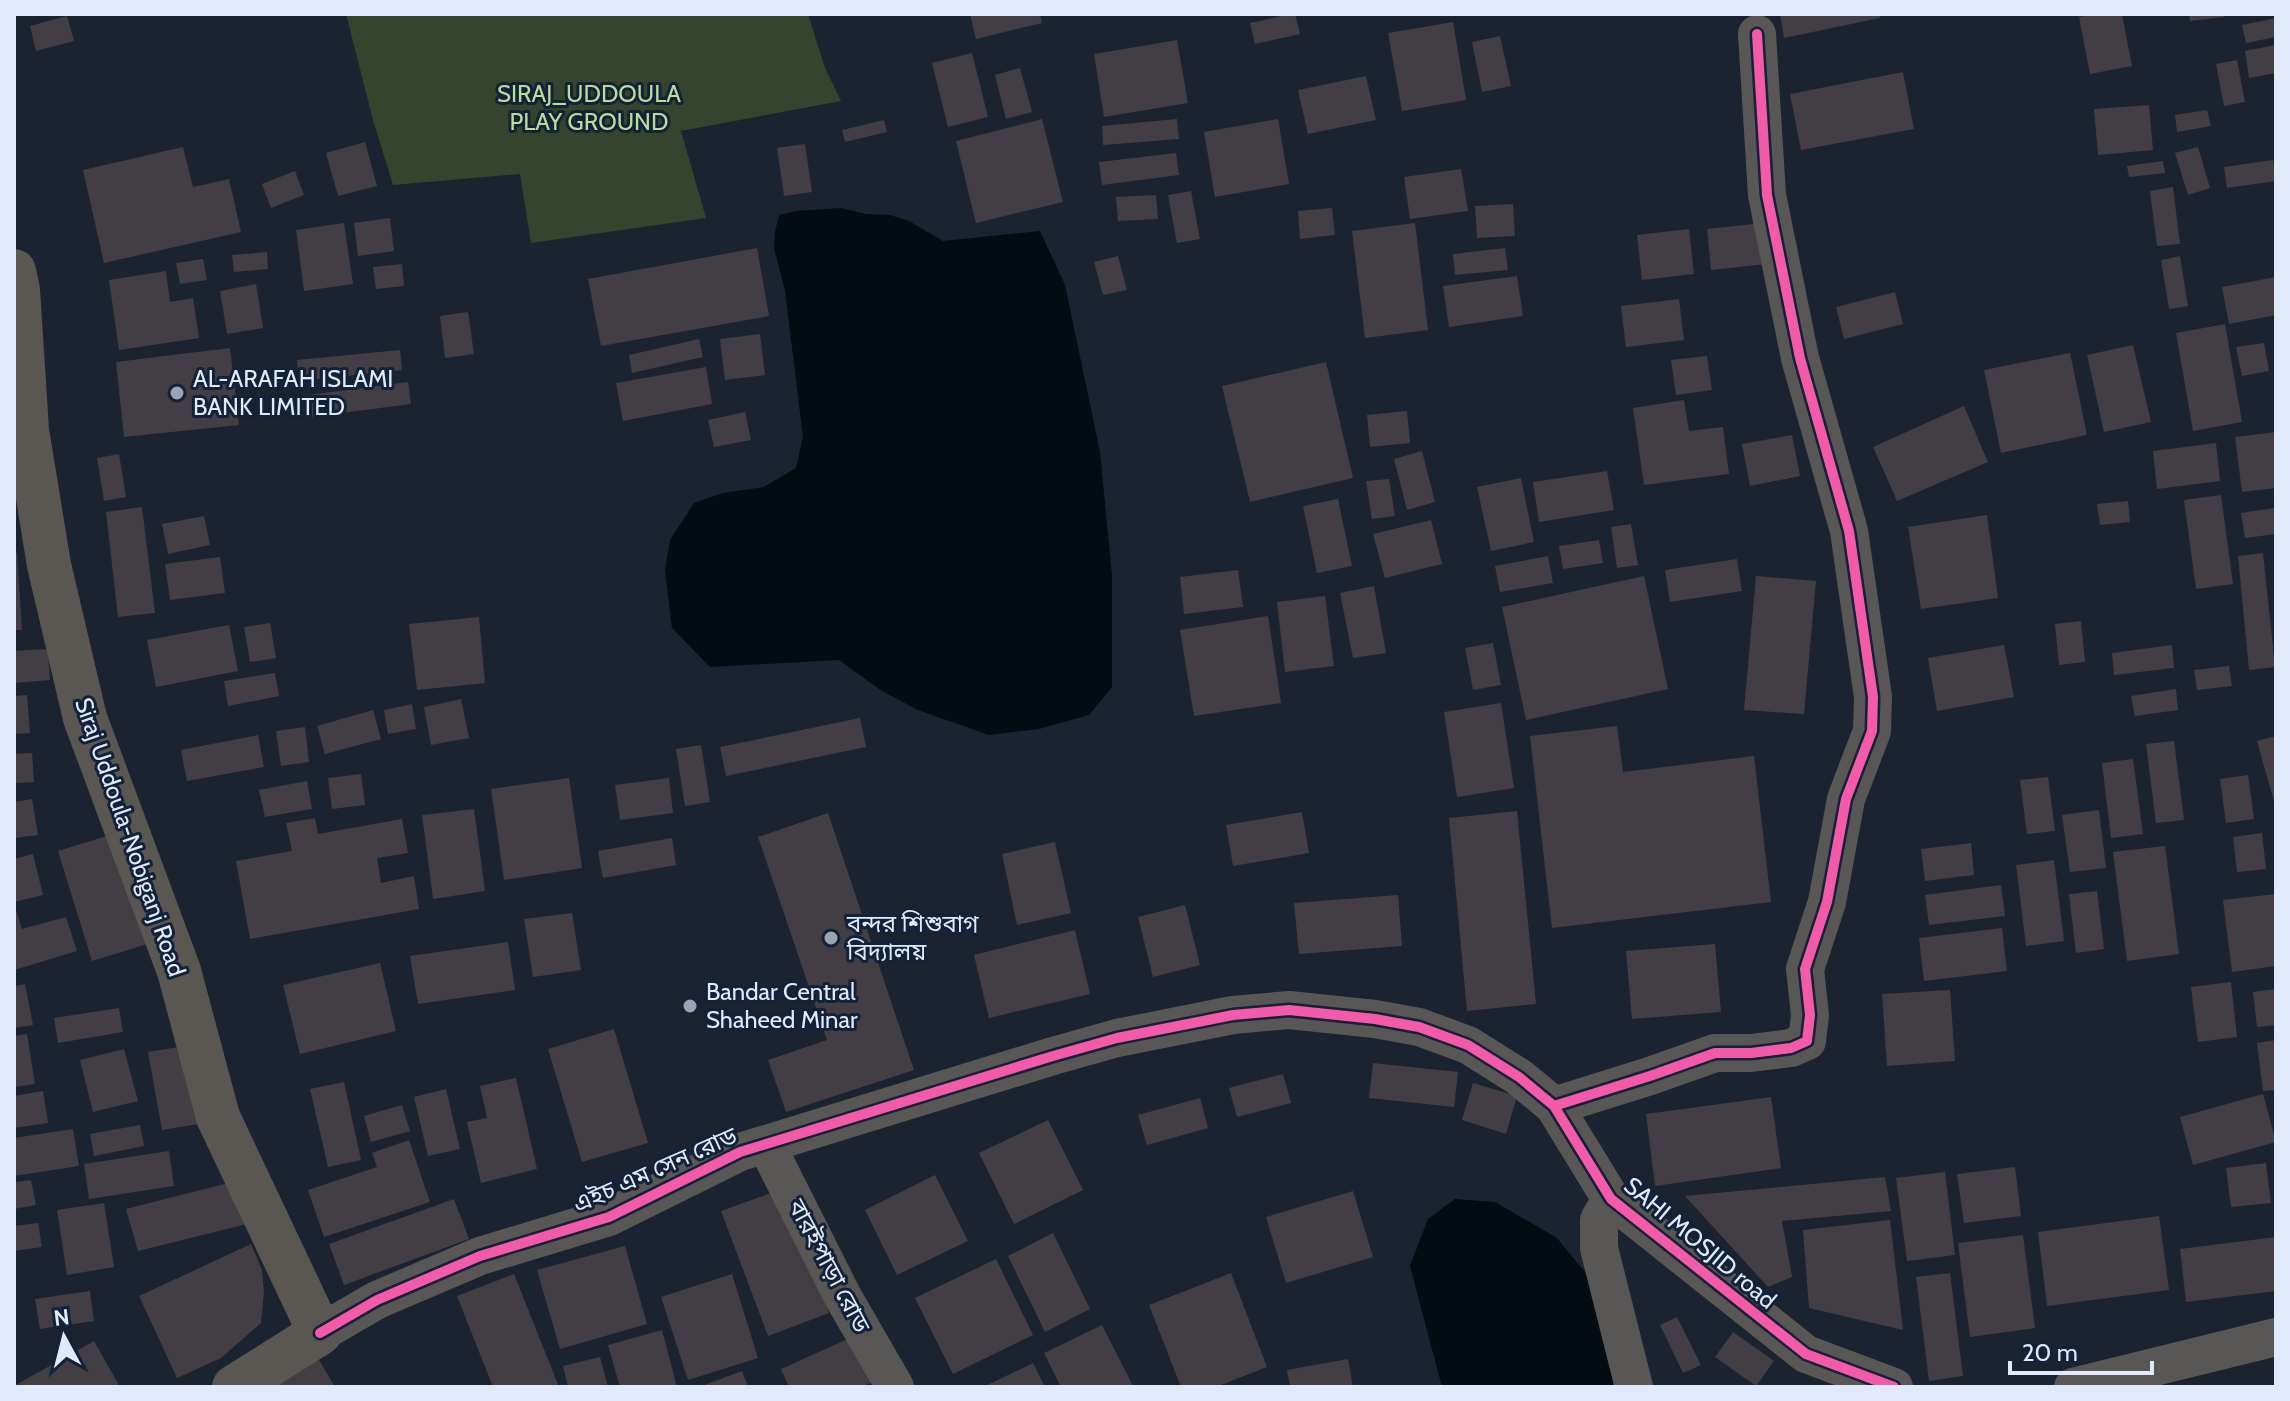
<svg xmlns="http://www.w3.org/2000/svg" width="2290" height="1401" font-family="Cabin,'Noto Sans Bengali',sans-serif">
	<style>
		.green { fill: #36442e }
		.water { fill: #020c12 }
		.building { fill: #423e43 }
		.lines { fill: none; stroke-linecap: round; stroke-linejoin: round }
		.minor { stroke: #595756; stroke-width: 38 }
		.secondary { stroke: #5a5753; stroke-width: 44 }
		.cycleway-casing { stroke: #132139; stroke-width: 15 }
		.cycleway { stroke: #f35aa7; stroke-width: 10 }
		.poi-dot { fill: #9ba4b4; stroke: #132139; stroke-width: 3 }
		.labels { text-anchor: middle; stroke-width: 6; stroke-linejoin: round; paint-order: stroke }
		.park-label { font-size: 24px; fill: #b8df98; stroke: #132139 }
		.poi-label { font-size: 24px; fill: #e0eafb; stroke: #132139; text-anchor: start }
		.street-label { font-size: 24px; fill: #e0eafb; stroke: #132139 }
	</style>
	<rect width="100%" height="100%" fill="#1b2331"/>
	<path class="green" d="M346,14h462l17,54 16,33 -160,30 25,87 -175,25 -11,-69 -127,11 -20,-65z"/>
	<path class="water" d="M841,208l25,6 24,1 19,6 34,20 97,-10 25,54 35,167 12,123v112l-23,28 -50,14 -50,6 -71,-25 -36,-19 -43,-31 -129,7 -38,-39 -7,-58 5,-30 24,-37 29,-10 41,-6 32,-19 7,-31 -18,-146 -11,-43 1,-16 4,-17 16,-4z
		M1455,1199l40,3 62,36 32,39 34,110h-181l-32,-121 18,-47z"/>
	<path class="building" d="M970,14h70l2,9 -66,16z
		M1291,14h4l5,20 -45,10 -5,-21z
		M1780,14h100v4l-96,20z
		M2096,14h26l10,52 -42,8 -11,-57z
		M2189,14h35v3l-34,4z
		M67,16l7,25 -38,10 -6,-25z
		M2276,18v19l-30,6 -4,-18z
		M1453,22l13,78 -64,11 -14,-78z
		M1500,36l11,50 -29,6 -10,-50z
		M1177,40l11,63 -84,14 -10,-63z
		M2276,45v28l-27,5 -4,-27z
		M972,53l16,64 -40,10 -16,-64z
		M2237,60l8,42 -21,4 -8,-42z
		M1020,68l12,44 -26,7 -11,-44z
		M1903,72l11,57 -113,21 -11,-56z
		M1366,76l10,44 -68,14 -10,-44z
		M2149,105l4,45 -55,5 -4,-46z
		M2207,110l4,16 -34,6 -2,-17z
		M1042,119l21,83 -87,21 -20,-82z
		M1177,119l2,20 -76,6 -1,-19z
		M1278,119l11,65 -74,13 -11,-65z
		M884,120l3,12 -42,10 -3,-12z
		M365,142l12,44 -39,10 -12,-43z
		M805,144l7,48 -28,4 -7,-48z
		M183,147l10,40 36,-8 12,53 -137,31 -21,-93z
		M2198,147l12,41 -22,7 -13,-42z
		M1176,153l3,22 -77,10 -3,-23z
		M2273,160l3,21 -49,7 -3,-21z
		M2163,161l2,12 -36,4 -2,-11z
		M1461,169l7,42 -58,8 -6,-42z
		M295,171l9,24 -33,13 -9,-24z
		M2173,187l7,57 -23,2 -7,-55z
		M1191,191l9,48 -23,4 -9,-48z
		M1156,195l2,24 -40,2 -2,-24z
		M1513,204l2,32 -38,2 -2,-32z
		M1332,208l3,27 -35,4 -2,-28z
		M390,218l4,33 -36,5 -4,-33z
		M344,223l9,61 -49,7 -8,-61z
		M1415,223l13,107 -63,8 -13,-107z
		M1762,223l4,41 -55,6 -4,-41z
		M1689,229l5,45 -52,6 -5,-45z
		M757,248l12,68 -168,30 -13,-67z
		M1505,248l3,22 -53,5 -2,-21z
		M267,252l1,17 -34,3 -2,-17z
		M1118,256l9,34 -24,5 -9,-33z
		M2180,256l8,50 -19,3 -8,-49z
		M203,259l4,21 -27,4 -4,-21z
		M402,264l2,22 -28,3 -3,-22z
		M166,271l4,31 23,-4 6,40 -80,12 -10,-70z
		M1517,276l6,40 -74,11 -6,-41z
		M2276,277v38l-47,9 -7,-37z
		M256,284l7,44 -36,6 -7,-43z
		M1895,292l8,32 -59,15 -8,-32z
		M1679,299l5,41 -58,7 -5,-41z
		M468,312l6,42 -29,4 -5,-42z
		M2225,324l17,98 -49,9 -17,-98z
		M760,334l5,41 -40,5 -5,-41z
		M699,339l4,18 -71,16 -3,-18z
		M2264,343l5,28 -27,5 -6,-29z
		M2133,345l18,77 -47,10 -17,-77z
		M230,348l9,77 -115,12 -8,-75z
		M400,350l2,20 -103,11 -2,-21z
		M2070,353l17,82 -86,18 -17,-83z
		M1707,356l5,34 -36,5 -5,-35z
		M1326,362l27,116 -103,24 -28,-116z
		M706,367l6,37 -89,17 -7,-38z
		M408,382l3,22 -100,13 -3,-22z
		M1684,400l5,31 34,-4 6,47 -85,11 -11,-77z
		M1964,406l24,56 -91,39 -24,-54z
		M1407,411l3,32 -40,4 -3,-32z
		M745,412l6,28 -37,7 -6,-27z
		M2276,432v56l-34,4 -7,-55z
		M1792,435l8,41 -50,10 -8,-42z
		M2216,443l4,38 -63,8 -4,-38z
		M1422,451l13,51 -28,8 -13,-51z
		M119,454l7,43 -22,4 -7,-43z
		M1607,471l7,39 -75,12 -6,-40z
		M1521,478l13,64 -43,9 -14,-64z
		M1389,479l6,37 -23,3 -6,-38z
		M2221,495l12,89 -37,5 -12,-89z
		M1338,499l14,67 -35,7 -14,-67z
		M2128,501l2,21 -30,3 -3,-21z
		M142,507l13,106 -37,4 -12,-105z
		M2274,508l2,26 -31,4 -4,-25z
		M1987,515l11,83 -77,11 -13,-82z
		M204,516l6,29 -42,9 -6,-30z
		M1431,520l11,44 -57,14 -12,-44z
		M1631,524l7,41 -21,3 -6,-41z
		M1599,540l4,23 -40,6 -4,-23z
		M14,553h3l5,77h-8z
		M2263,553l12,114 -26,3 -11,-114z
		M1548,556l5,27 -53,9 -5,-26z
		M220,557l5,36 -55,7 -5,-36z
		M1737,559l5,32 -72,11 -5,-32z
		M1238,570l5,37 -59,7 -4,-37z
		M1644,576l24,113 -142,31 -24,-113z
		M1756,576l60,5 -12,133 -60,-4z
		M1374,586l12,67 -33,5 -13,-65z
		M1325,596l9,70 -49,6 -8,-70z
		M1268,616l13,87 -87,13 -14,-86z
		M479,617l6,66 -68,7 -8,-66z
		M2081,621l4,41 -26,3 -4,-41z
		M270,623l6,35 -26,4 -6,-35z
		M229,625l9,46 -82,16 -9,-47z
		M1493,643l8,42 -28,5 -8,-42z
		M2004,645l10,52 -77,14 -9,-53z
		M2172,645l2,23 -60,7 -2,-22z
		M48,649l2,31 -36,3v-32z
		M2229,666l3,20 -35,4 -3,-20z
		M275,673l4,23 -51,10 -4,-25z
		M2176,689l2,21 -43,6 -4,-20z
		M27,695l3,38 -16,1v-38z
		M461,699l8,39 -38,7 -7,-38z
		M1501,703l13,85 -57,9 -13,-85z
		M412,704l4,25 -28,5 -4,-24z
		M373,710l8,29 -56,15 -8,-28z
		M860,718l6,29 -140,29 -6,-29z
		M1617,726l6,46 131,-16 17,146 -219,26 -22,-192z
		M305,727l4,35 -28,4 -5,-35z
		M258,735l6,32 -77,14 -6,-31z
		M2276,736v68l-1,1 -18,-64z
		M2174,741l10,79 -28,3 -10,-79z
		M701,745l9,57 -25,4 -9,-57z
		M32,753l2,29 -20,1v-29z
		M2133,759l10,75 -32,4 -9,-75z
		M361,774l4,31 -33,4 -4,-31z
		M2248,775l6,44 -28,4 -6,-44z
		M2048,777l7,54 -28,3 -7,-54z
		M569,778l13,90 -78,12 -13,-91z
		M669,778l4,35 -53,7 -5,-35z
		M307,781l5,28 -47,8 -6,-27z
		M32,799l6,36 -24,3v-36z
		M474,809l11,82 -52,8 -11,-84z
		M2099,810l7,58 -36,4 -8,-57z
		M1517,811l19,193 -69,7 -18,-193z
		M1302,812l7,41 -76,13 -7,-41z
		M828,813l86,257 -128,42 -18,-52 59,-20 -69,-203z
		M315,818l3,16 84,-15 6,34 -31,5 4,25 33,-7 5,33 -169,30 -14,-78 56,-10 -6,-28z
		M120,832l34,110 -62,19 -34,-110z
		M2262,833l4,36 -29,3 -4,-35z
		M672,838l4,27 -73,13 -5,-27z
		M1055,842l16,71 -54,12 -15,-71z
		M1971,843l3,32 -49,6 -4,-32z
		M2165,846l14,108 -52,7 -14,-109z
		M33,854l10,41 -29,7v-43z
		M2054,860l10,81 -38,5 -10,-81z
		M2001,885l4,31 -76,9 -4,-30z
		M2097,891l7,58 -28,4 -7,-59z
		M2276,894v72l-44,6 -9,-72z
		M1398,895l4,51 -103,8 -5,-51z
		M1185,905l15,60 -47,12 -15,-60z
		M16,910l6,19 44,-12 11,34 -63,19v-59z
		M572,913l9,57 -48,7 -9,-58z
		M2002,928l5,43 -83,10 -5,-43z
		M1075,930l15,64 -101,24 -15,-63z
		M508,942l7,48 -97,14 -8,-48z
		M1715,944l6,68 -89,7 -6,-68z
		M380,963l16,68 -96,23 -17,-69z
		M2231,982l6,55 -39,5 -7,-55z
		M25,984l8,41 -19,3v-42z
		M2276,989v36l-19,2 -4,-35z
		M1950,990l5,71 -68,5 -5,-72z
		M119,1008l4,24 -65,11 -4,-25z
		M614,1029l34,114 -66,19 -34,-113z
		M27,1034l8,50 -21,3v-51z
		M2276,1040v50l-13,1 -6,-48z
		M191,1045l14,78 -43,7 -14,-78z
		M124,1049l14,52 -45,11 -13,-52z
		M1373,1063l85,9 -4,35 -85,-9z
		M1283,1074l8,29 -54,14 -8,-29z
		M516,1078l21,91 -56,14 -14,-61 20,-4 -7,-32z
		M344,1082l17,78 -33,7 -18,-78z
		M1473,1083l44,13 -11,38 -44,-14z
		M446,1089l14,60 -32,7 -14,-59z
		M43,1091l5,32 -34,5v-32z
		M2263,1094l13,48 -83,23 -13,-48z
		M1771,1097l10,71 -126,18 -9,-72z
		M1200,1098l8,30 -61,17 -9,-30z
		M402,1105l8,26 -39,11 -7,-26z
		M1048,1120l35,70 -69,34 -35,-71z
		M140,1125l4,21 -50,10 -4,-22z
		M73,1129l6,37 -65,10v-38z
		M409,1140l21,62 -106,35 -16,-47 69,-23 -5,-14z
		M169,1151l5,35 -85,13 -5,-35z
		M2266,1163l5,40 -40,4 -5,-39z
		M2015,1167l6,49 -57,7 -7,-49z
		M1945,1172l10,83 -48,6 -11,-83z
		M935,1175l33,66 -71,34 -32,-65z
		M1885,1177l6,34 -109,10 10,56 -24,10 -83,-91z
		M31,1180l5,25 -22,4v-27z
		M240,1180l11,43 -113,28 -12,-42z
		M782,1189l47,124 -61,23 -47,-125z
		M1353,1191l20,66 -87,26 -20,-66z
		M454,1199l15,40 -125,46 -15,-41z
		M104,1203l10,64 -47,8 -10,-65z
		M2159,1216l10,74 -122,16 -9,-74z
		M1890,1220l13,110 -94,-22 -6,-78z
		M38,1223l4,24 -28,4v-25z
		M1053,1233l37,76 -45,23 -37,-76z
		M2023,1235l12,93 -65,9 -12,-94z
		M2276,1237v54l-90,11 -6,-53z
		M251,1244l11,26 2,22 -3,31 -40,35 -44,20 -38,-82z
		M625,1246l22,78 -87,25 -23,-79z
		M996,1259l37,76 -80,39 -38,-76z
		M1231,1273l36,94 -51,20h-35l-32,-82z
		M1950,1273l13,103 -34,5 -13,-104z
		M514,1274l45,113h-66l-36,-91z
		M732,1274l26,84 -70,22 -27,-83z
		M90,1291l4,30 -54,8 -5,-30z
		M1677,1317l24,48 -18,8 -23,-48z
		M1102,1325l31,61 -72,1 -17,-34z
		M662,1330l15,57h-57l-12,-42z
		M1733,1332l41,29 -18,25 -41,-29z
		M852,1337l21,45 -11,5h-73l-8,-18z
		M94,1341l26,46h-106v-1z
		M600,1357l8,30h-40l-5,-21z
		M318,1358l17,29h-66z
		M1348,1359l5,28h-63l-3,-17z
		M1033,1363l12,24h-62z
		M742,1371l6,16h-49z"/>
	<g class="lines">
		<path class="minor" d="M1554,1106l96,-30 65,-23h36l40,-5 16,-7 3,-26 -5,-46 22,-67 19,-103 26,-68 1,-34 -24,-166 -49,-173 -33,-163 -10,-161
			M766,1144l77,153 52,90
			M1611,1199l-12,21v28l35,139
			M320,1333l57,-33 103,-44 129,-39 131,-65 313,-96 64,-18 116,-23 56,-5 86,9 44,8 49,18 51,32 35,29 57,93 195,155 88,33
			M2073,1387l203,-50"/>
		<path class="secondary" d="M14,271l4,19 9,140 22,135 36,153 94,253 39,146 102,216 -86,54"/>
		<defs>
			<path id="cycleway" d="M1554,1106l96,-30 65,-23h36l40,-5 16,-7 3,-26 -5,-46 22,-67 19,-103 26,-68 1,-34 -24,-166 -49,-173 -33,-163 -10,-161
				M320,1333l57,-33 103,-44 129,-39 131,-65 313,-96 64,-18 116,-23 56,-5 86,9 44,8 49,18 51,32 35,29 57,93 195,155 88,33"/>
		</defs>
		<use href="#cycleway" class="cycleway-casing"/>
		<use href="#cycleway" class="cycleway"/>
	</g>
	<g class="poi-dot">
		<circle cx="177" cy="393" r="8"/>
		<circle cx="831" cy="938" r="8"/>
		<circle cx="690" cy="1006" r="8"/>
	</g>
	<g class="labels">
		<g class="park-label">
			<text x="589" y="102">SIRAJ_UDDOULA<tspan x="589" dy="28">PLAY GROUND</tspan></text>
		</g>
		<g class="poi-label">
			<text x="193" y="387">AL-ARAFAH ISLAMI<tspan x="193" dy="28">BANK LIMITED</tspan></text>
			<text x="847" y="932">বন্দর শিশুবাগ<tspan x="847" dy="28">বিদ্যালয়</tspan></text>
			<text x="706" y="1000">Bandar Central<tspan x="706" dy="28">Shaheed Minar</tspan></text>
		</g>
		<g class="street-label">
			<text transform="translate(130 837) rotate(71)" y="8">Siraj Uddoula-Nobiganj Road</text>
			<text transform="translate(655 1170) rotate(-24)" y="8">এইচ এম সেন রোড</text>
			<text transform="translate(1700 1243) rotate(40)" y="8">SAHI MOSJID road</text>
			<text transform="translate(829 1266) rotate(62)" y="8">বারইপাড়া রোড</text>
		</g>
	</g>
	<rect width="2290" height="1401" fill="none" stroke="#e0eafb" stroke-width="32"/>
	<g transform="translate(64 1337) rotate(353)" stroke="#132139" stroke-width="6" paint-order="stroke">
	<path d="M0-6L14 30L0 20L-14 30Z" fill="#e0eafb"/>
	<text y="-12" font-size="22" font-weight="bold" text-anchor="middle" fill="#e0eafb">N</text>
	</g>
	<path d="M2010 1361v12h142v-12" fill="none" stroke="#e0eafb" stroke-width="4"/>
	<text x="2022" y="1361" font-size="24" fill="#e0eafb" stroke="#132139" stroke-width="6" paint-order="stroke">20 m</text>
</svg>
